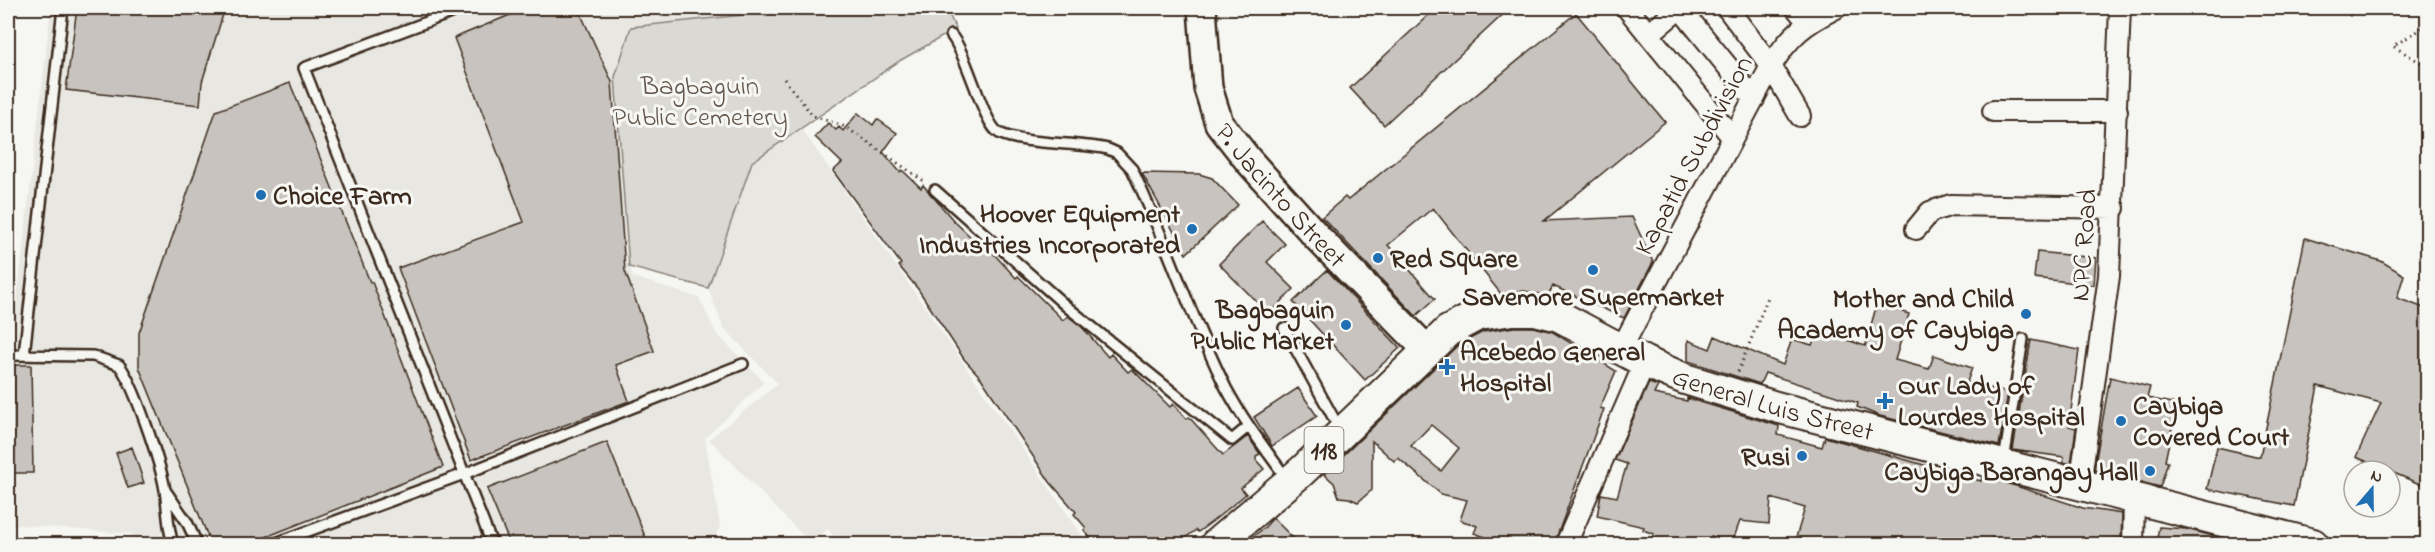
<svg xmlns="http://www.w3.org/2000/svg" width="2435" height="552" font-family="'Indie Flower',sans-serif">
	<style>
		.built { fill: #e8e7e2 }
		.green { fill: #dad9d3; stroke: #8a8278; stroke-width: 1.5 }
		.building { fill: #c8c3be; stroke: #3b2a1e; stroke-width: 1.5; fill-rule: evenodd }
		.lines { fill: none; stroke-linecap: round; stroke-linejoin: round }
		.lane-casing { stroke: #3b2a1e; stroke-width: 14 }
		.street-casing { stroke: #3b2a1e; stroke-width: 24 }
		.secondary-casing { stroke: #3b2a1e; stroke-width: 32 }
		.primary-casing { stroke: #3b2a1e; stroke-width: 34 }
		.path { stroke: #3b2a1e; stroke-width: 3; stroke-dasharray: 1.5 4.5; stroke-linecap: butt }
		.lane { stroke: #f6f6f2; stroke-width: 9 }
		.street { stroke: #f6f6f2; stroke-width: 20 }
		.secondary { stroke: #f6f6f2; stroke-width: 27 }
		.primary { stroke: #f6f6f2; stroke-width: 30 }
		.poi-dot { fill: #1f6fb2; stroke: #f6f6f2; stroke-width: 2 }
		.labels { text-anchor: middle; stroke-width: 6; stroke-linejoin: round; paint-order: stroke }
		.shield { fill: #f6f6f2; stroke: #73675e; stroke-width: 1.5 }
		.shield-label { font-size: 26px; font-weight: bold; fill: #3b2a1e }
		.park-label { font-size: 27px; fill: #63564b; stroke: #f6f6f2 }
		.street-label { font-size: 27px; fill: #3b2a1e; stroke: #f6f6f2 }
		.poi-label { font-size: 27px; font-weight: bold; fill: #3b2a1e; stroke: #f6f6f2; text-anchor: start }
	</style>
	<rect width="100%" height="100%" fill="#f6f6f2"/>
	<filter id="ink" filterUnits="userSpaceOnUse"><feTurbulence type="fractalNoise" baseFrequency=".0167" numOctaves="2"/><feDisplacementMap in="SourceGraphic" scale="12" xChannelSelector="R" yChannelSelector="G"/><feConvolveMatrix kernelMatrix="1 2 1 2 8 2 1 2 1" color-interpolation-filters="sRGB"/></filter>
	<g filter="url(#ink)">
		<path class="built" d="M51,8h756l-176,19 -2,240 4,10 66,21 17,35 48,49 -59,56 15,88 -7,18h-578l-3,-10 -124,-10v-181h4z
			M801,128l287,416h-249l-11,-15 -18,14 -101,-104 69,-55 -55,-57 -15,-39 44,-126z"/>
		<path class="green" d="M807,8h139l10,21 -55,31 -149,102 -44,126 -79,-21 -14,-190 16,-50z"/>
		<path class="building" d="M77,8h148l-23,74 -2,23 -134,-15z
			M527,8h51l34,74 13,189 29,80 -38,14 13,36 -158,59 -73,-192 126,-46 -70,-184z
			M1436,8h74l-126,117 -34,-37z
			M1576,13l89,109 -121,99 88,-4 21,45 -29,56 -71,-32 -5,10 -24,-5 -23,3 -68,-86 -45,37 47,54 -19,17 -94,-99 23,-20 3,3z
			M290,83l80,199h2l71,185 -195,77h-37l-72,-177v-34l77,-222z
			M858,113l15,12 4,-6 20,14 -14,19 17,20 2,-2 19,18 2,-3 31,36 23,22 4,-3 35,38 2,-2 45,44 5,-4 14,11 26,30 3,-3 17,18 4,-3 38,38 3,-3 14,15 2,-2 34,38 25,-19 12,18 -4,2v4l8,9 -23,19 5,6 -33,27 -15,11 -2,-2 -19,14h-82l-11,-14 2,-2 -12,-14 2,-2 -26,-30 -69,-104 -17,-19 -46,-70 -19,-23 2,-2 -68,-93 9,-8 -27,-26 13,-14 8,7 3,-3 4,4z
			M1142,173l57,1 13,4 26,27 -52,49z
			M1262,221l23,23 -18,18 27,27 -25,25 -50,-50z
			M2305,238l76,23 23,14 -7,23 30,11v178l-71,-30 25,-54 -63,-17 -24,120 -87,-17 10,-42 43,10z
			M2037,252l59,6 -2,27 -60,-7z
			M1327,270l73,78 -35,32 -72,-78z
			M1877,304l32,10 -14,46 34,9 5,-14 38,13 -5,14 41,11 -9,53 -119,-30 -23,-9 1,-4 -93,-30 -5,11 -72,-23v-21l22,9 5,-13 68,29 9,-26 20,6 6,-15 47,16z
			M1514,327h19l20,5 63,39 -16,37 4,1 -50,135h-55l-15,-5 1,-2 -11,-4 3,-7 -17,-6 7,-20 -26,-6 -43,-36 -4,3 -22,-20v49l-14,12 -9,-4 -10,-1 -5,-14 -10,-9 134,-129 25,-13zM1431,425l28,23 -18,23 -30,-25z
			M2031,340l48,10 -10,76 7,2 -5,36 -8,-2 1,-5 -51,-7z
			M8,365h23l2,108h-25z
			M2110,377l40,10 -3,11 30,6 -12,57 3,1 -8,25 -66,-17z
			M1649,383l9,3 -4,8 33,7v-3l92,28 -1,9 44,12 3,-10 156,44 1,-4 34,9 67,22 39,6 -1,25h-11v5h-45l-30,-8 -2,8h-21l-20,-6 -3,6h-195l11,-36 -34,-10 -2,26 -29,-3 -8,22 -21,-7 -3,8h-37l-19,-7 2,-3 -11,-4 1,-3 -47,-11 4,-22 16,3 10,-33 -12,-4z
			M1298,388l19,28 -45,30 -18,-29z
			M607,442l41,102h-138l-23,-55z
			M132,447l12,36 -16,5 -12,-35z
			M1273,518l26,26h-56l21,-16z
			M2159,527l27,2 59,15h-89z"/>
		<g class="lines">
			<defs>
				<path id="lane" d="M464,8l-160,60 188,476
					M951,35c17,20 32,89 48,98 24,12 80,9 109,16l9,4 15,16c34,71 58,147 94,219 17,32 40,62 61,91
					M935,190l131,116 166,134 17,-14
					M1284,328l55,100
					M8,355l85,1 26,9c15,18 42,100 46,125 3,19 2,36 8,54
					M24,355l39,-347
					M2004,461l19,-122
					M165,490l22,32 10,22
					M273,544l191,-70 279,-110"/>
				<path id="street" d="M1627,8l105,129
					M1680,8l74,91
					M1727,8l44,58 29,50
					M1796,8l12,14
					M1649,34l31,-26
					M1993,111h124
					M1916,229l14,-17 21,-7 163,3
					M1621,349l150,-283c19,-31 33,-42 65,-58
					M2080,485l29,-209 11,-268
					M1566,544l79,-182
					M2133,544l1,-45"/>
				<g id="secondary">
					<path id="s1" d="M1202,8l6,80 11,35 29,37 71,79 107,110"/>
				</g>
				<g id="primary">
					<path id="s2" d="M1216,544l86,-73 146,-140 30,-16 35,-5h22l24,6 86,46 40,17 91,28 537,137"/>
				</g>
			</defs>
			<use href="#lane" class="lane-casing"/>
			<use href="#street" class="street-casing"/>
			<use href="#secondary" class="secondary-casing"/>
			<use href="#primary" class="primary-casing"/>
			<path class="path" d="M2339,8l11,7 14,-7
				M2428,25l-35,21 35,21
				M784,79l29,37 28,9 15,9 69,48
				M1738,372l30,-75"/>
			<use href="#lane" class="lane"/>
			<use href="#street" class="street"/>
			<use href="#secondary" class="secondary"/>
			<use href="#primary" class="primary"/>
		</g>
	</g>
	<g class="poi-dot">
		<circle cx="261" cy="195" r="6"/>
		<circle cx="1192" cy="229" r="6"/>
		<circle cx="1378" cy="258" r="6"/>
		<circle cx="1593" cy="270" r="6"/>
		<circle cx="2026" cy="314" r="6"/>
		<circle cx="1346" cy="325" r="6"/>
		<path d="M1444 358h6v6h6v6h-6v6h-6v-6h-6v-6h6z"/>
		<path d="M1882 392h6v6h6v6h-6v6h-6v-6h-6v-6h6z"/>
		<circle cx="2121" cy="421" r="6"/>
		<circle cx="1802" cy="456" r="6"/>
		<circle cx="2150" cy="471" r="6"/>
	</g>
	<g class="labels">
		<rect class="shield" x="1304.5" y="427" width="39" height="46" rx="4.5"/>
		<g class="shield-label">
			<text x="1324" y="459">118</text>
		</g>
		<g class="park-label">
			<text x="700" y="94">Bagbaguin<tspan x="700" dy="31">Public Cemetery</tspan></text>
		</g>
		<g class="street-label">
			<text transform="translate(1693 155) rotate(-62)" y="9">Kapatid Subdivision</text>
			<text dy="9" stroke="none"><textPath href="#s1" startOffset="212">P. Jacinto Street</textPath></text>
			<text transform="translate(2083 245) rotate(-86)" y="9">NPC Road</text>
			<text dy="9" stroke="none"><textPath href="#s2" startOffset="664">General Luis Street</textPath></text>
		</g>
		<g class="poi-label">
			<text x="273" y="204">Choice Farm</text>
			<text x="1180" y="222" text-anchor="end">Hoover Equipment<tspan x="1180" dy="31">Industries Incorporated</tspan></text>
			<text x="1390" y="267">Red Square</text>
			<text x="1593" y="305" text-anchor="middle">Savemore Supermarket</text>
			<text x="2014" y="307" text-anchor="end">Mother and Child<tspan x="2014" dy="31">Academy of Caybiga</tspan></text>
			<text x="1334" y="318" text-anchor="end">Bagbaguin<tspan x="1334" dy="31">Public Market</tspan></text>
			<text x="1460" y="360">Acebedo General<tspan x="1460" dy="31">Hospital</tspan></text>
			<text x="1898" y="394">Our Lady of<tspan x="1898" dy="31">Lourdes Hospital</tspan></text>
			<text x="2133" y="414">Caybiga<tspan x="2133" dy="31">Covered Court</tspan></text>
			<text x="1790" y="465" text-anchor="end">Rusi</text>
			<text x="2138" y="480" text-anchor="end">Caybiga Barangay Hall</text>
		</g>
	</g>
	<rect width="2435" height="552" fill="none" stroke="#f6f6f2" stroke-width="30"/>
	<rect x="15" y="15" width="2405" height="522" fill="none" stroke="#3b2a1e" stroke-width="2" filter="url(#ink)"/>
	<g transform="translate(2372 489) rotate(20)"><circle r="28" fill="#f6f6f2" stroke="#aba49d" stroke-width="1.5"/>
	<path d="M0-4.5L10 22L0 15L-10 22Z" fill="#1f6fb2"/>
	<text y="-9" font-size="16" font-weight="bold" text-anchor="middle" fill="#3b2a1e">N</text>
	</g>
</svg>
